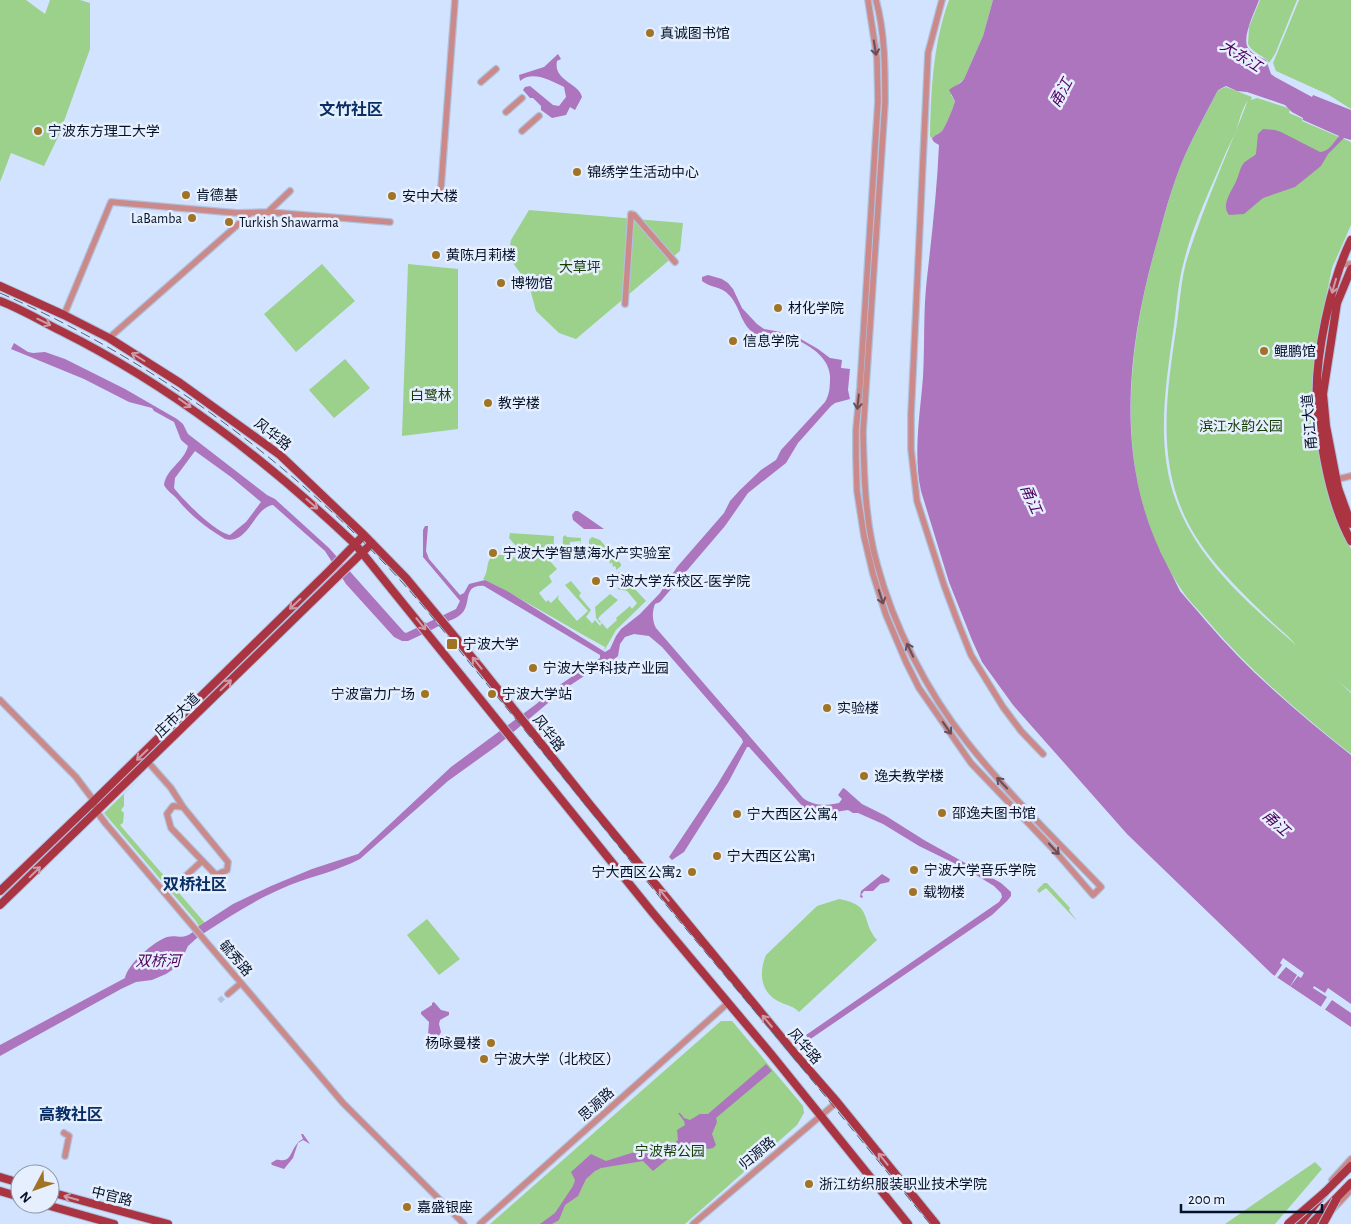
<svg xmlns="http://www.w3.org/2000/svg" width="1351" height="1224" font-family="'Alegreya Sans','Noto Sans SC',sans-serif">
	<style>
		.green { fill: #9bd18a; fill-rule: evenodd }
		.water { fill: #ac75bd; fill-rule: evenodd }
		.pier { fill: #d1e3fe }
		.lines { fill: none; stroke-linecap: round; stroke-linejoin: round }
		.minor-tunnel { stroke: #b2c4de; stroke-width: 5.5; stroke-dasharray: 5.5 3; stroke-linecap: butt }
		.minor-casing { stroke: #b0c1dc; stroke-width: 8 }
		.major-casing { stroke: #b0c1dc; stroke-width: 10 }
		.minor { stroke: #cb898a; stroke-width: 5.5 }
		.major { stroke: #ab3442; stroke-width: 8 }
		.rail { stroke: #53627b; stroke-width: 1; stroke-dasharray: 10 5; stroke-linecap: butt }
		.major-bridge-casing { stroke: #b0c1dc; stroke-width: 10; stroke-linecap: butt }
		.major-bridge { stroke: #ab3442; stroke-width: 8 }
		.oneway { stroke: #684d5a }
		.oneway2 { stroke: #cb9ba9 }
		.poi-dot { fill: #a07424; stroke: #e6effd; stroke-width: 2 }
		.labels { text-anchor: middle; stroke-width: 5; stroke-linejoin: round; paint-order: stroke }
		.poi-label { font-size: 14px; fill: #041129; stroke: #e6effd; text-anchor: start }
		.park-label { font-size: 14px; fill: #173d07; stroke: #e6effd }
		.street-label { font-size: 14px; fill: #041129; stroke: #e6effd }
		.water-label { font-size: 15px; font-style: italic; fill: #4e0060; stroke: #e6effd }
		.quarter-label { font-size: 16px; font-weight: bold; fill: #082f65; stroke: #e6effd }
	</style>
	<rect width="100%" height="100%" fill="#d1e3fe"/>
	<path class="green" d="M0,0h26l19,14 5,-14h30l10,3v46l-31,86 -15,31 -33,-13 -11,29z
		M949,0h44l-10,36 -19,43 -8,7 -5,9 4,6c-1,5 -10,27 -13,30 -4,4 -7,3 -10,8l-2,-3c1,-46 3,-92 19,-136z
		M1260,0h37l-22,54 -6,9c-5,-8 -16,-9 -21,-19l1,-17z
		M1299,0h52v109l-22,-14 -53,-24 -3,-8z
		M1226,87l26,10 -1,3 6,-2 28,9 5,2 -1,4 14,6 -1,2 49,21v83l-19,43 -10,48 -7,77 2,48 5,31 8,25 21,52v143l-14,-12 14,13v61c-52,-41 -102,-84 -145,-135 -8,-10 -18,-19 -25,-30 -70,-105 -56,-235 -23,-351 8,-27 15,-57 27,-83 10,-22 22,-43 33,-65zM1248,100c-20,53 -44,105 -61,159 -6,20 -7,43 -10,64 -11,74 -23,147 19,214 20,31 47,57 73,82 9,9 20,17 27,26 -47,-41 -98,-84 -120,-144 -21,-57 -10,-117 -2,-176 3,-21 4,-43 10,-64 9,-37 27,-73 42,-109 4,-8 8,-16 11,-24 3,-10 5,-19 11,-28z
		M529,210l154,13 -3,28 -104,88 -17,-6 -23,-22 -7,-26 -21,-29 3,-16z
		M322,264l33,37 -59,51 -32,-38z
		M408,264l50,5v160l-56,7z
		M345,359l25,29 -36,30 -25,-28z
		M510,533l44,3 -1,22 -3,3 7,8 -8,7 3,6 -13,11 7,9 2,-2 3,3 8,-8 -1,4 19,22 11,-10 -23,-26 6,-4 10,12 -2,3 12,14 -5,7 6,6 -2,3 5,-6 5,6 2,-3 5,6 10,-9 -1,-2 14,-12 2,3 5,-6 -10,-12 -10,-2 5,-5 -7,-7 4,-5 27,29 -30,29 -12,21 1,-4c-41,-22 -80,-47 -122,-68 7,-8 1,-21 13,-24 3,0 6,0 9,0v1l14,2 5,-3 -15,-17z
		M565,535l2,2 14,1 -1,8v-5l-10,1 -1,15 3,1v2l-10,-2 1,-21z
		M592,537l8,3 21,24v2l-5,4v-2l-1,-2 -2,1 -1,-5 -2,2 -1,-5h-3l1,-2 -4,-1 1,-2 -1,-2 -7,3 -7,-8v-7z
		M330,576l2,1 -231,223h-1z
		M610,594l8,6 -18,16 -2,3 3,3 -1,1 -4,-5 -1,-11z
		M141,777l-17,17v12l-3,4 3,3 -1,10 -3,2 85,98 -6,3 -4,-6 -91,-107z
		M1044,883h3l23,25 -1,2 8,11 -31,-33 -7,5 -2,-3z
		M839,899c35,6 21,22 38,41l-78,72c-6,-6 -10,-6 -17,-9 -21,-8 -24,-29 -16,-48l51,-49z
		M427,919l33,40 -21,16 -32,-40z
		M721,1021h11l71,85 1,7 -7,12 -112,99h-195z
		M1315,1162l7,7 -47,55h-50z"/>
	<path class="water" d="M993,0h266c-4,11 -16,35 -12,46 3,7 12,11 19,14l5,14 4,3 37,20 1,-2 38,15v30l-7,-2 -16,16 -7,12 -26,21 -32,11 -19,16 -15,1c-9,-11 4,-25 8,-36 2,-5 3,-11 6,-15 3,-4 9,-6 13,-10l2,-20 5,-5 12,1 6,2 39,20c9,0 14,-10 19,-16l-36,-16v-2l-11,-6 -7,-7 -38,-13 -10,-1 -11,-5 -8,4c-11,21 -23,43 -33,65 -11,25 -19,53 -26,80 -32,109 -47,228 9,332 4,8 8,16 12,24 8,10 17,19 25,29 43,51 94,94 146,135v272l-79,-53 -145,-140 -114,-129 -31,-43 -10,-22 -23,-58 -28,-91c-8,-37 -1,-76 2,-114 2,-33 0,-66 4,-99 5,-44 10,-88 12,-133l-5,-3 -2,-3c3,-5 6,-4 10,-8 3,-3 12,-25 13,-30l-6,-11c5,-5 10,-4 15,-11l19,-43z
		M558,54l3,5 -4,2c-4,20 22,22 25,36l-7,13 -5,-3 -4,8 -14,3 -11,-8v-4l-8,-8h-3l-7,-8 2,-3 5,-1 23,19 6,1 7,-9 -2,-10c-13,-6 -31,-17 -44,-6l-1,-6 25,-8z
		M708,275l14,4 6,4 5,6 9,19 15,16 7,5 28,5 26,15 12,9 12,2 -1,8 9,1 -2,21 2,9 -15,4 -4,3 -33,37 -12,20 -38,30 -23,33 -65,76 -5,2c-3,8 -3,16 1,24l147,170c11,8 22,8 36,5l3,-4 -4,-4 5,-7 2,1 17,15 24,12 38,24 77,43 10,9v4l-4,5 -15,14 -183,125 -3,-5 193,-133 3,-5 -1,-4 -7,-7 -26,-16 -49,-24 -36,-22 -25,-11h-5l-5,-3 -26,4 -18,-6 -55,-61h-2l-18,34 -45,71 -12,8 -3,-3 48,-72 26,-43 -1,-3 -80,-92 -13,-11 -15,-2 -9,3 -5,7 -2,12 -6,5 -11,4 -35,23 -68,57 -50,36 -88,78c-23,12 -47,17 -70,26 -32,13 -60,31 -89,50l-5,-7 37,-24 38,-18 41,-17 46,-15 93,-87 84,-62 26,-21 39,-26v-3l-116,-69c-23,-2 -11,20 -24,29 -3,3 -9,5 -14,7 -12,7 -25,13 -38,19h-6l-8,-4 -48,-53 -21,-33 -52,-46c-19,2 -24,40 -48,34 -18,-11 -34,-23 -47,-39 -5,-6 -10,-8 -14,-15 2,-16 20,-23 24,-39l-7,-6 -7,-18 -20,-11 -2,-3 -23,-6 -45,-23 -73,-30 3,-6 14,9 5,1 12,-1 20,7 60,30 52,30 6,5 5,10 79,61 8,4 54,49 75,84 2,1 50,-24 4,-8 -37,-44v-27l2,-4h3l-2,25 3,8 31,36 4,-2 5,-9 16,-4 22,11 98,61 5,-3 6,-13 5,-7 19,-15 20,-21 17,-26 47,-54 6,-12 10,-11 21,-20 15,-10 5,-10 44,-48c5,-8 5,-17 5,-26 -1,-21 -27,-36 -46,-40 -9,-1 -18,3 -27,-1 -17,-9 -16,-28 -28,-40 -8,-9 -18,-7 -27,-14v-4zM195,451l36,26 30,25 -15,20 -16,13c-15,-3 -46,-34 -56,-47l1,-10z
		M575,511h3l26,18h-20l-11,-9 -1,-5z
		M882,874l8,5 -1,3 -9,2 -7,7h-9l-3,4 2,1 -1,2 -2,-1 1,-6z
		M193,932l5,5 -10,9 -6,13 -7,9 -9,6 -14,6 -16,2 -15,7 -121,67v-11l125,-67c2,-13 29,-37 42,-41 11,-3 14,4 26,-5z
		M434,1002l7,8 8,2v3l-9,5 -1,4 2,8c-2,5 -5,6 -10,6l-3,-3 1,-13 -8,-8v-2l11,-7v-2z
		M766,1064l6,7 -56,47 1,4 -5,12 4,11 -3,3 -5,1 -10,-4 -6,4 -6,-5 -33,27 -10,-10 -42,7 -6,3 -9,8 -8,17 -13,9 -6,15 -7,4h-12l15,-11 18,-27 2,-6 -4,-8 20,-18 15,7 35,-11 18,6 19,-16 -1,-10 8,-5 -1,-4 -6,-8h2l4,5 6,2 10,-6h8z
		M301,1134h2l7,10 -7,-4 -5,3 -5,15 -9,11 -12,-4 -1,-2 5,-3c2,-1 5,1 8,0 8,0 8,-16 19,-21z"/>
	<path class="pier" d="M1283,958l21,15 -3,5 -3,-2 -9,12 8,-13 -11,-8 -10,12 -2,-2 8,-12 -2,-2z
		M1314,986l11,7 3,-5 23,16v9l-19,-13 -8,11 -4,-3 7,-11 -14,-9z"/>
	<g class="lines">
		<path class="minor-tunnel" d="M219,1001l9,-7"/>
		<defs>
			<path id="minor" d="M868,0l9,58 1,43 -18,286 -4,43v27l1,34 7,45 9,38 13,41 20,47 13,26 52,75 84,88 38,44 8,-8c-45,-47 -93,-93 -134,-145 -40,-50 -74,-117 -90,-178 -12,-43 -13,-88 -14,-132l22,-329c0,-34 0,-70 -9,-103
				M942,0l-14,53 -17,362v34l6,52 27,84 13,35 14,35 32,52 18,24 22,23
				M481,82l15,-13
				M506,112l16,-14
				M522,131l17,-15
				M290,191l-22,21 122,10
				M434,199l7,-11 14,-188
				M634,215l41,47
				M1340,264h11
				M625,304l6,-90
				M64,315l47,-113 126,11 31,-1
				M109,338l142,-125
				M1334,480l17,-4
				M0,700l76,77 18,24 3,11 9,12 237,279 121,121
				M148,762l23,26 12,19 45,55 -1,8 -11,5 -45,-47 -4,-14 6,-8 10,1
				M166,894l36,-33
				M228,994l13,-11
				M64,1133l5,3 -4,20
				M1332,1180l19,-21
				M1333,1209l18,-19
				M480,1224l248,-221
				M693,1224l144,-122"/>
			<path id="major" d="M1351,240c-20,41 -37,118 -34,164 4,45 12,97 34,137
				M1351,269l-14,34 -14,91 3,32 12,62 13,36
				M0,286l64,29 45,23 71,45 100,72 84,80 42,43 74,89 111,139 205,249 41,47 99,122
				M0,301c21,8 41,20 61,30 110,55 205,129 294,213l297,368 119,142 137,170
				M0,891l94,-90 236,-231 34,-35
				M0,905l372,-362
				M0,1177l20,6
				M0,1191l20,6
				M50,1192l118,32
				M43,1204l71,20
				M1299,1224l26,-32 26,-26
				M1311,1224l40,-41"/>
		</defs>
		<use href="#minor" class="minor-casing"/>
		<use href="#major" class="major-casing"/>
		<use href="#minor" class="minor"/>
		<use href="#major" class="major"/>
		<path class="rail" d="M0,293c146,64 275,157 385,271 30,31 56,64 83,97 55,67 110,134 164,202 45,56 91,110 137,165 54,65 107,131 161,196"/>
		<defs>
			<path id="major-bridge" d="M1288,1224l37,-32
				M1323,1224l13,-24"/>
		</defs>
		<use href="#major-bridge" class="major-bridge-casing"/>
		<use href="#major-bridge" class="major-bridge"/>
	</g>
	<defs><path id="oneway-shaft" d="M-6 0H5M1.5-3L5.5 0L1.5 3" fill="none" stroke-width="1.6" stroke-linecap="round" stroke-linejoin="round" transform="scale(1.25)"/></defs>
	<g class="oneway">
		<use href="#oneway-shaft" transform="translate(875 48) rotate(81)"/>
		<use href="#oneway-shaft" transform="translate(858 402) rotate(96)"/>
		<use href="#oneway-shaft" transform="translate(881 597) rotate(72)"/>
		<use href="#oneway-shaft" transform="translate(910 650) rotate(-115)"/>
		<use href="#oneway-shaft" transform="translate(947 728) rotate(55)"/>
		<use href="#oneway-shaft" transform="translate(1002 783) rotate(-133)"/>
		<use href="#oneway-shaft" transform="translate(1054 849) rotate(47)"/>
	</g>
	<g class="oneway2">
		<use href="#oneway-shaft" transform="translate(1334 286) rotate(106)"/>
		<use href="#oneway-shaft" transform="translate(44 322) rotate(26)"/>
		<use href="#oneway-shaft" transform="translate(138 357) rotate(-148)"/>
		<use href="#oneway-shaft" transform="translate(185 403) rotate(36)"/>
		<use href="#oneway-shaft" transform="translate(312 504) rotate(41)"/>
		<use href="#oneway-shaft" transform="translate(295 604) rotate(136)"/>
		<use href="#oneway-shaft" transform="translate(421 624) rotate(51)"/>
		<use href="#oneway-shaft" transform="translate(477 663) rotate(-129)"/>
		<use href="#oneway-shaft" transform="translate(226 685) rotate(-44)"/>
		<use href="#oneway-shaft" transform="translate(142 755) rotate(136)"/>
		<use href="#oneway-shaft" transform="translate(35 872) rotate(-44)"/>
		<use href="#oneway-shaft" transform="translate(664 895) rotate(-129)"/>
		<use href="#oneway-shaft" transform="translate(767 1021) rotate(-130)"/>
		<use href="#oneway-shaft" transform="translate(883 1159) rotate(-129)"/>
		<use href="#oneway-shaft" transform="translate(71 1198) rotate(-164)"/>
	</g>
	<g class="poi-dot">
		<circle cx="650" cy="33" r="5"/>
		<circle cx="38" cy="131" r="5"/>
		<circle cx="577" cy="172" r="5"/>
		<circle cx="186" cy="195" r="5"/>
		<circle cx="392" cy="196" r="5"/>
		<circle cx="192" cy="218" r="5"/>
		<circle cx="229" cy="222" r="5"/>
		<circle cx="436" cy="255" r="5"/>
		<circle cx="501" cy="283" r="5"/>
		<circle cx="778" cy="308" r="5"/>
		<circle cx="733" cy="341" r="5"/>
		<circle cx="1264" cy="351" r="5"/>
		<circle cx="488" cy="403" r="5"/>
		<circle cx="493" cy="553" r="5"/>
		<circle cx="596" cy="581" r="5"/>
		<rect x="446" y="638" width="12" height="12" rx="2.5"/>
		<circle cx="533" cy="668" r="5"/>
		<circle cx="425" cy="694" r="5"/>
		<circle cx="492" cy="694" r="5"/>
		<circle cx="827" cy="708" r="5"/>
		<circle cx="864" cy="776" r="5"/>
		<circle cx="942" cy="813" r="5"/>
		<circle cx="737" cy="814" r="5"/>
		<circle cx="717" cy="856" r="5"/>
		<circle cx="914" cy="870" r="5"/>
		<circle cx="692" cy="872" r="5"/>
		<circle cx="913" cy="892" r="5"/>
		<circle cx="491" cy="1043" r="5"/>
		<circle cx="484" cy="1059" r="5"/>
		<circle cx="809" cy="1184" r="5"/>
		<circle cx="407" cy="1207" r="5"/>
	</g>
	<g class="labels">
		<g class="poi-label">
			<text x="660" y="38">真诚图书馆</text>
			<text x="48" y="136">宁波东方理工大学</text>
			<text x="587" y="177">锦绣学生活动中心</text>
			<text x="196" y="200">肯德基</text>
			<text x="402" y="201">安中大楼</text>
			<text x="182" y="223" text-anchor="end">LaBamba</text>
			<text x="239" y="227">Turkish Shawarma</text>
			<text x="446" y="260">黄陈月莉楼</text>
			<text x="511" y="288">博物馆</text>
			<text x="788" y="313">材化学院</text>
			<text x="743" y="346">信息学院</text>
			<text x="1274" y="356">鲲鹏馆</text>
			<text x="498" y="408">教学楼</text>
			<text x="503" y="558">宁波大学智慧海水产实验室</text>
			<text x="606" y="586">宁波大学东校区-医学院</text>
			<text x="463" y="649">宁波大学</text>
			<text x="543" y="673">宁波大学科技产业园</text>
			<text x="415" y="699" text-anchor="end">宁波富力广场</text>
			<text x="502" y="699">宁波大学站</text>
			<text x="837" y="713">实验楼</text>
			<text x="874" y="781">逸夫教学楼</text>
			<text x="952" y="818">邵逸夫图书馆</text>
			<text x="747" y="819">宁大西区公寓4</text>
			<text x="727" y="861">宁大西区公寓1</text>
			<text x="924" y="875">宁波大学音乐学院</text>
			<text x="682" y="877" text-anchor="end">宁大西区公寓2</text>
			<text x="923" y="897">载物楼</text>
			<text x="481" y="1048" text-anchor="end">杨咏曼楼</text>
			<text x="494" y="1064">宁波大学（北校区）</text>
			<text x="819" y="1189">浙江纺织服装职业技术学院</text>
			<text x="417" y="1212">嘉盛银座</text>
		</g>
		<g class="park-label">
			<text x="580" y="272">大草坪</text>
			<text x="431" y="400">白鹭林</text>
			<text x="1241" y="431">滨江水韵公园</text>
			<text x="670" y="1156">宁波帮公园</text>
		</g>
		<g class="street-label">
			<text transform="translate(1309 422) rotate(-95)" y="5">甬江大道</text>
			<text transform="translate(273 434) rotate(38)" y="5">风华路</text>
			<text transform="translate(177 715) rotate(-44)" y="5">庄市大道</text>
			<text transform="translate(549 733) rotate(52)" y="5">风华路</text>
			<text transform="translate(236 958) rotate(50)" y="5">毓秀路</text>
			<text transform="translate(805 1046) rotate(49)" y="5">风华路</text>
			<text transform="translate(596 1104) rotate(-42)" y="5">思源路</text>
			<text transform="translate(757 1153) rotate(-40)" y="5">归源路</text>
			<text transform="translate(112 1196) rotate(14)" y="5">中官路</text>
		</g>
		<g class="water-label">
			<text transform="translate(1241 56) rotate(32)" y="5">大东江</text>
			<text transform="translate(1061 93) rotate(-62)" y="5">甬江</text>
			<text transform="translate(1031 499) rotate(66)" y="5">甬江</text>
			<text transform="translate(1276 823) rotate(42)" y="5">甬江</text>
			<text x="158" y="966">双桥河</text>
		</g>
		<g class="quarter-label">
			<text x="351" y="115">文竹社区</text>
			<text x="195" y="890">双桥社区</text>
			<text x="71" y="1120">高教社区</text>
		</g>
	</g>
	<g transform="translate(35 1189) rotate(229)"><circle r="24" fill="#e6effd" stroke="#8c96a8"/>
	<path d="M0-4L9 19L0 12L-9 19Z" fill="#a07424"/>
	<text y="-8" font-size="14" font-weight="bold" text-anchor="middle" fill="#041129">N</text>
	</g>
	<path d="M1181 1204v8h141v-8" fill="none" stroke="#041129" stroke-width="2.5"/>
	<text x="1188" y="1204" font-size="15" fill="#041129" stroke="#e6effd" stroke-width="4" paint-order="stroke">200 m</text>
</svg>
